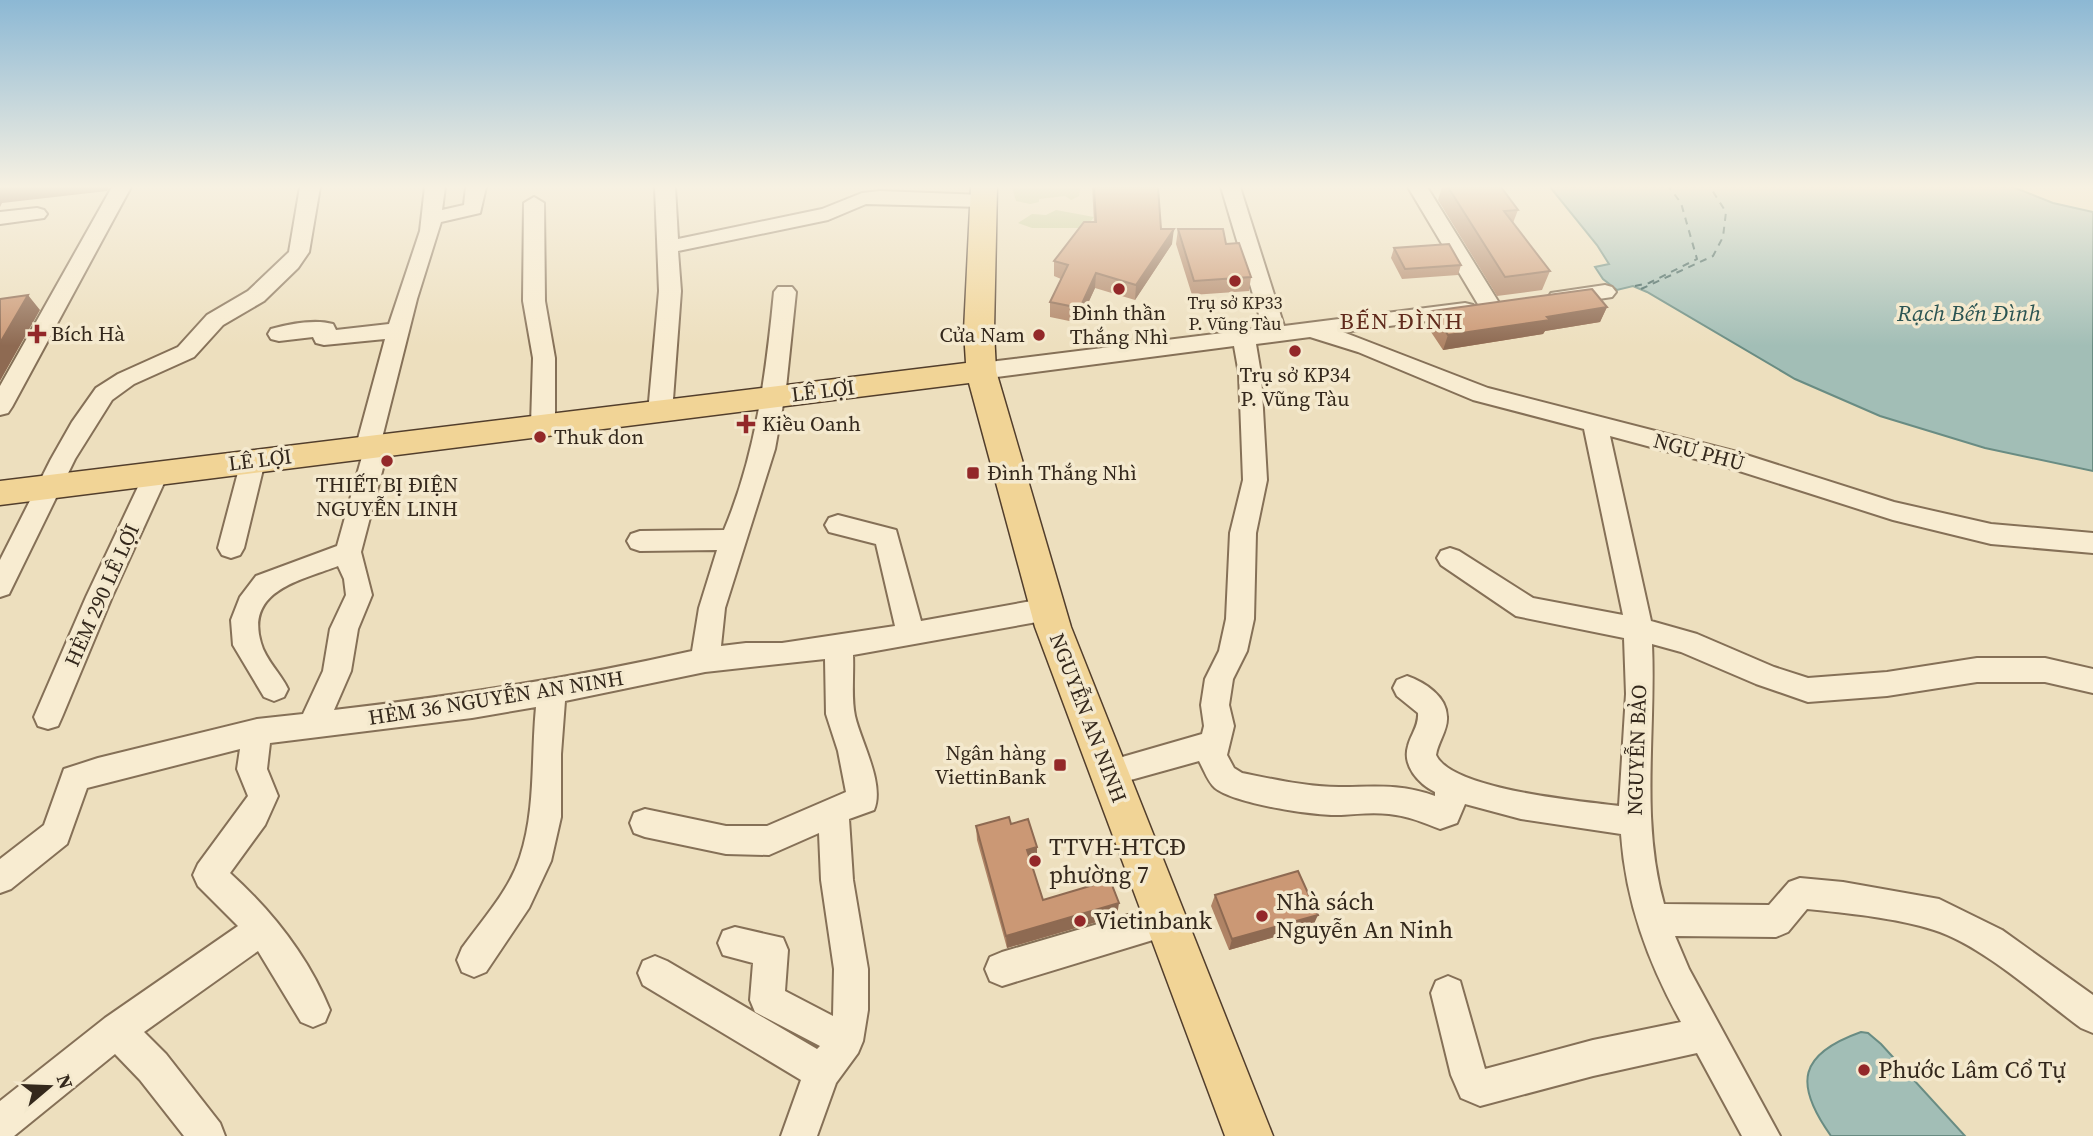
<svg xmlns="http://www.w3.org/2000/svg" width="2093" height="1136" font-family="'Source Serif 4',serif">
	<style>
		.green { fill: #c4ca93 }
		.water { fill: #a2beb6; stroke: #698c83; stroke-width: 2 }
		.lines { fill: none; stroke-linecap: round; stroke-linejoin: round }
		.ferry { stroke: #2b5452; stroke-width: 2; stroke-dasharray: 7 6; stroke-linecap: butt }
		.minor-casing { stroke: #857057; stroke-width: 4 }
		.major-casing { stroke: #523e2c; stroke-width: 3 }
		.minor { fill: #f8ecd1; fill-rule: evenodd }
		.major { fill: #f1d496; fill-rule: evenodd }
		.wall { fill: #af8365 }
		.shaded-wall { fill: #8e6a52 }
		.building { fill: #cb9875; stroke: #8e6a52; stroke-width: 2 }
		.poi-dot { fill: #932829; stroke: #f4e9ce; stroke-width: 2.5 }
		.labels { text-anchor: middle; stroke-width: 7; stroke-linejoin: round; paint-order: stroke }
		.far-poi-label { font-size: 18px; fill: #34281c; stroke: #f4e9ce }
		.poi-label { font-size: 21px; fill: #34281c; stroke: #f4e9ce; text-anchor: start }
		.street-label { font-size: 21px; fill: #34281c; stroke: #f4e9ce }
		.water-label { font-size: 23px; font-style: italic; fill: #2b5452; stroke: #f4e9ce }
		.neighbourhood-label { font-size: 23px; letter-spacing: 2px; fill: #602a1c; stroke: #f4e9ce }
		.near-poi-label { font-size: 24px; fill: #34281c; stroke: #f4e9ce; text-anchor: start }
	</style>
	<rect width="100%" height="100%" fill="#eddfbe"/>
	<path class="green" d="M1012,187h66l2,3 -1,6 -8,4 -6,-4 -26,3v3l-9,2 -14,-3z
		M1056,210l38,7 -8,11h-54l-14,-5 14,-9 14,1z"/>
	<path class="water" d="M1550,187h463l40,16 40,9v259l-108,-23 -105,-32 -85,-37 -148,-87 -14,-6 -16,4 -14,-11 -8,-12 14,-3 -12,-19z
		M1861,1032l7,1 13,11 84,92h-134c-38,-53 -32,-82 30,-104z"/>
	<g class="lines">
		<path class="ferry" d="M1635,286l14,-3 48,-24 -16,-56 -12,-16
			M1641,289l72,-33 10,-19 3,-25 -16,-25"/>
		<defs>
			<path id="minor" d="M112,187h19l-119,220 -4,6 -8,2v-29z
				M300,187h20l-11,65 -11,16 -34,33 -41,24 -29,32 -60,27 -22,16 -37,59 -66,135 -9,3v-37l51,-101 21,-37 24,-34 22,-14 60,-27 29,-32 41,-24 41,-39z
				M425,187h20l-3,23 22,-5 2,-18h20l-6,26 -39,9 -24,77 -35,139 7,7 -28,107 11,43 -14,34 -7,42 -17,39c120,-14 239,-32 358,-59l7,-43 18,-58 -77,1 -9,-3 -4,-7 4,-7 9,-3 84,-1c32,-76 42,-156 50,-238l4,-5h14l4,5 -10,96 -11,61 -50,159 -4,38 25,-3h36l113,-17 -19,-82 -47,-12 -4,-7 4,-7 9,-3 58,15 25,91 127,-23 10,3 4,8 -4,8 -10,3 -195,35c1,19 -2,42 2,61 6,26 30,68 19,94l-25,9 4,61 15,89v41l-5,31 -5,12 -22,30 -19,53h-36l20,-56 -158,-95 -5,-12 5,-12 12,-5 12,5 150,88 3,-3 -65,-34 -5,-12 3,-37 -30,-8 -5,-12 5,-12 12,-4 48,11 5,12 -3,41 48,25 1,-47 -13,-89 -2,-47 -50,22 -43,-1 -81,-17 -11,-4 -4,-10 4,-10 11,-4 81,17h41l79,-34 -8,-41 -12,-37 -1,-55 -120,13 -140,29 -4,53v63l-10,44 -22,47 -43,64 -12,5 -12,-5 -5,-12 5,-12c20,-28 47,-57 58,-91 16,-48 11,-100 16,-150l-64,11 -202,25 -3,26 11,27 -13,29 -35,48c42,38 78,83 100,137l-5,12 -12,5 -12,-5 -43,-71 -114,81 22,22 54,69 5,13h-41l-44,-56 -25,-26 -101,82h-14v-35l105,-83 133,-92 -40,-40 -5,-11 5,-11 50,-68 -11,-27 3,-20 -153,39 -20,56 -56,45 -11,4v-34l44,-34 20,-56 34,-11 159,-39 46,-5 20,-43 7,-42 16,-34 -2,-16 -6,-13c-36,14 -93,24 -77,77 4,16 20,31 27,46l-4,8 -10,4 -10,-4 -31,-52 -2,-25 9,-23 16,-21 81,-30 26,-93 -7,-7 29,-107 -61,6 -8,-2 -3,-6 -34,4 -8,-2 -3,-5 3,-5c18,-5 44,-10 62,-5l3,6 53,-6 31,-93z
				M655,187h20l3,52 144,-30 40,-16 18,-2 103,4 10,6 -10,6 -117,-3 -38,16 -150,31 3,40 -9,122 -4,6 -8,2 -8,-2 -4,-6 11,-122z
				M1221,187h19l44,139 181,-23 8,2 3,5 -3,5 -130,17 145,56 249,64 157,50 97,22 102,9v20l-102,-9 -98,-24 -160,-51 -123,-33 41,185 46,13 77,33 34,11 79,-6 90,-14h68l48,11v24l-48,-11h-68l-90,14 -79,6 -52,-18 -75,-32 -29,-8c4,87 -12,175 12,260l105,1 20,-23 11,-4 43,4 96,17 63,31 91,65v38l-12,-5c-41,-30 -99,-83 -147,-98 -37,-12 -88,-17 -127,-21l-19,23 -12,5 -101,-1 14,33 91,167h-38l-45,-83 -104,23 -113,30 -19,-8 -10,-23 -20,-82 5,-12 12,-5 12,5 25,88 108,-29 88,-18c-33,-60 -55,-119 -60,-188l-100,-15 -56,-15 -8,19 -17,6c-18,-7 -32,-13 -51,-15 -17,-2 -32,0 -48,1 -26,1 -106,-11 -126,-27 -7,-6 -11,-18 -16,-27l-90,25 -11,-4 -4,-9 4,-9 104,-30 2,-8 -3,-21 4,-26 14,-28 7,-32 4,-86 13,-53 -4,-106 -5,-28 -253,33 -8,-3 -3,-5 3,-5 8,-3 282,-35zM1310,337l48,15 115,48 111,29 39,186 -90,-17 -74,-47 -9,-3 -9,3 -4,7 4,7 75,51 108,22 2,56 -7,112c-38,-5 -167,-16 -183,-51 2,-13 12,-25 11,-38 0,-21 -23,-35 -40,-41l-10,4 -4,8 4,8 21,17c1,13 -7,21 -10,33 -6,20 11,38 27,46v4c-35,-13 -61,-9 -96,-9 -33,0 -66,-8 -97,-14l-8,-5 -7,-13 7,-29 -5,-21 4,-26 14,-28 7,-32 2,-86 11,-53 -6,-106 -5,-30z
				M1408,187h19l74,119 -3,5h-16z
				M534,197l10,6 1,98 10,57v67l-4,6 -8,2 -8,-2 -4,-6 2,-67 -10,-57 1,-98z
				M37,208l7,2 3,4 -3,4 -44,6v-12z
				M1605,285l7,2 4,5 -4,5 -53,8 -8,-2 -3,-5 3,-5z
				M253,452l9,3 3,6 -21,87 -4,7 -9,3 -9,-3 -4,-7 23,-87 3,-6z
				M157,463l9,3 3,6 -57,125 -50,120 -4,9 -10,3 -10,-3 -4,-9 52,-120 59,-125 3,-6z
				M1166,904l12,5 4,11 -4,11 -12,5 -164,50 -12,-5 -5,-12 5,-12 12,-5z"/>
			<path id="major" d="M971,187h26l-3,144 2,40 75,256 202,509h-48l-190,-509 -66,-244 -969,122v-24l966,-118 -2,-32z"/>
		</defs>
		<use href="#minor" class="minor-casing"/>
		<use href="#major" class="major-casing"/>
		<use href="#minor" class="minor"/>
		<use href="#major" class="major"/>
	</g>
	<path class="wall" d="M1092,187h66l3,42 11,15 -37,56 -40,-12 -16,35 -29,-6v-15l11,-23 -7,-3v-15l40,-39z
		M1442,187h59l17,23 -5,13 37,48 -8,19 -45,6 -59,-96z
		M1178,229l48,15 25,33 -2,14 -57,4 -16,-51z
		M1394,248l67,17 -3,10 -56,4 -11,-21z
		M1607,307l-7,15 -55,9 -2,3 -100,16 -16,-24 5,-15z
		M1011,824l26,36 -6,2 12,38 74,16 -110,32 -30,-108 -1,-14z
		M1215,895l98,31 -84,24 -18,-44z"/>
	<path class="shaded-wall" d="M0,187h109l-2,4 -105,12 -2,4z
		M1174,229l-2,15 -37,56 1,-15z
		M1096,273l-1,15 -16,35 1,-15z
		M28,295l12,15 -40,71v-38z
		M1607,307l-7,15 -55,9 -2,3 -100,16 5,-15 99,-18z
		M1037,847v13l-9,3 -1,-13z
		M1119,903l-2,13 -110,32 -1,-12z
		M1318,915l-5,11 -84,24 3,-11z"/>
	<path class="building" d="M1094,187h64l3,42h13l-38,56 -40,-12 -16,35 -30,-6 18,-37 -14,-4 30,-39h12z
		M1448,187h53l17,23 -14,1 46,60 -45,6z
		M1178,229h45l3,15 13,-1 12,34 -57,4z
		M1449,244l12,21 -56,4 -11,-21z
		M1592,289l15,18 -60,10 3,3 -102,15 -16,-24z
		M28,295l-28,48v-44z
		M1009,817l2,7 17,-5 9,28 -10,3 16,50 67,-20 9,23 -113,33 -30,-110z
		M1298,871l20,44 -86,24 -17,-44z"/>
	<linearGradient id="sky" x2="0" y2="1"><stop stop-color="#8cb8d4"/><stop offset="0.54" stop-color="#f7f1e2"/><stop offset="1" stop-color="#f7f1e2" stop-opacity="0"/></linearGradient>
	<rect width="2093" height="346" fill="url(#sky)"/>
	<g class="poi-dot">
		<circle cx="1235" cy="281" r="7"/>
		<circle cx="1119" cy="289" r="7"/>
		<path d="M33.5 323.5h7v7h7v7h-7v7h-7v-7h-7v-7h7z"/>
		<circle cx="1039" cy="335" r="7"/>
		<circle cx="1295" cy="351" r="7"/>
		<path d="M742.5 413.5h7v7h7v7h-7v7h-7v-7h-7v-7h7z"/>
		<circle cx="540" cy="437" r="7"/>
		<circle cx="387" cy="461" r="7"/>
		<rect x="966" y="466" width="14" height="14" rx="3.5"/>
		<rect x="1053" y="758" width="14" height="14" rx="3.5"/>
		<circle cx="1035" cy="861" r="7"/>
		<circle cx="1262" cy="916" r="7"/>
		<circle cx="1080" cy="921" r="7"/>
		<circle cx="1864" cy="1070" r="7"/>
	</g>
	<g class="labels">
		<g class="far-poi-label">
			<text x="1235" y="309">Trụ sở KP33<tspan x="1235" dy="21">P. Vũng Tàu</tspan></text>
		</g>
		<g class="poi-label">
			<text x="1119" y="320" text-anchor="middle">Đình thần<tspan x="1119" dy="24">Thắng Nhì</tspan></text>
			<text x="51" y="341">Bích Hà</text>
			<text x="1025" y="342" text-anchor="end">Cửa Nam</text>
			<text x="1295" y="382" text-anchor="middle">Trụ sở KP34<tspan x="1295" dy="24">P. Vũng Tàu</tspan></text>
			<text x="762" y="431">Kiều Oanh</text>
			<text x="554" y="444">Thuk don</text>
			<text x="987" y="480">Đình Thắng Nhì</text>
			<text x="387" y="492" text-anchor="middle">THIẾT BỊ ĐIỆN<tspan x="387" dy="24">NGUYỄN LINH</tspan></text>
			<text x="1046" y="760" text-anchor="end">Ngân hàng<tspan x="1046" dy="24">ViettinBank</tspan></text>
		</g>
		<g class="street-label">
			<text transform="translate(823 391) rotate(-7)" y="7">LÊ LỢI</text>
			<text transform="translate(1699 452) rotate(15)" y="7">NGƯ PHỦ</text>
			<text transform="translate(260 460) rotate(-7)" y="7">LÊ LỢI</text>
			<text transform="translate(102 595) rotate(-66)" y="7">HẺM 290 LÊ LỢI</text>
			<text transform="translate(496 698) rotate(-9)" y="7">HẺM 36 NGUYỄN AN NINH</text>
			<text transform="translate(1088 718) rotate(69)" y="7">NGUYỄN AN NINH</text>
			<text transform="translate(1637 750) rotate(-88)" y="7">NGUYỄN BẢO</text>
		</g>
		<g class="water-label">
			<text x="1969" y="321">Rạch Bến Đình</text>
		</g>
		<g class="neighbourhood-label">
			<text x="1402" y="329">BẾN ĐÌNH</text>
		</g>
		<g class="near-poi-label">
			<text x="1049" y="855">TTVH-HTCĐ<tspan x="1049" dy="28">phường 7</tspan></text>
			<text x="1276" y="910">Nhà sách<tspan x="1276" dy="28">Nguyễn An Ninh</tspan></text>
			<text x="1094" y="929">Vietinbank</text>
			<text x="1878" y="1078">Phước Lâm Cổ Tự</text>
		</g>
	</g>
	<g transform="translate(49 1087) rotate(71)" stroke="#f4e9ce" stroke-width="5" paint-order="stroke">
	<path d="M0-5L12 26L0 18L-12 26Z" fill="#34281c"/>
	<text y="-10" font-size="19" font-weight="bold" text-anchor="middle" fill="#34281c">N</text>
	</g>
</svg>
